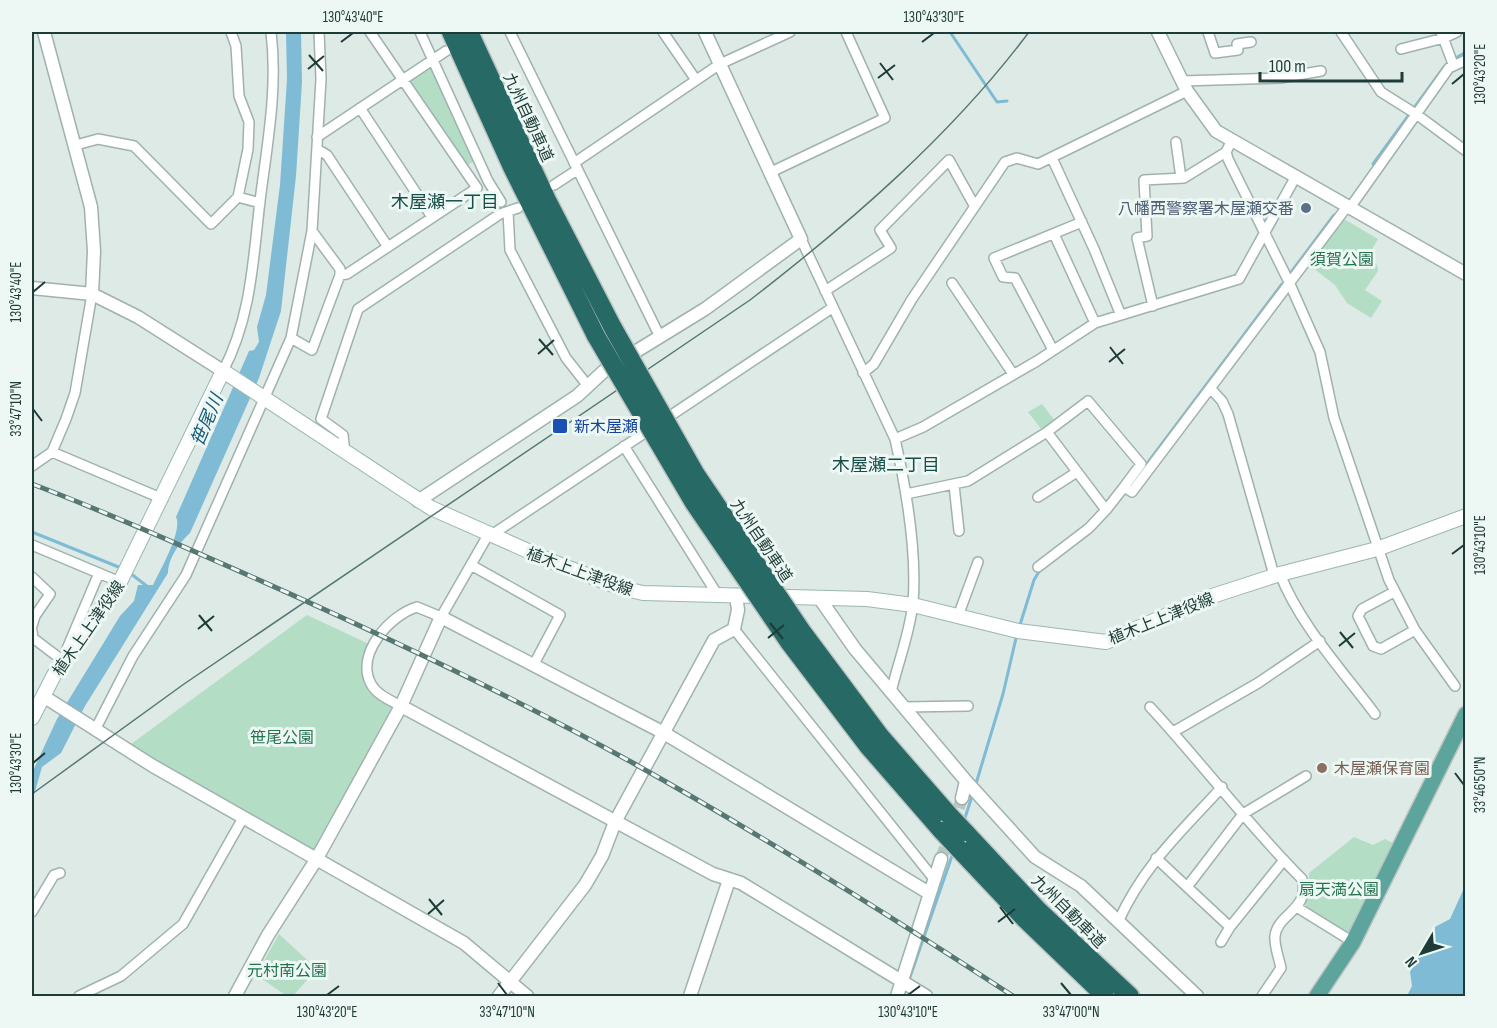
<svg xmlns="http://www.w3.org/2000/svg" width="1497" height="1028" font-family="'Sofia Sans Condensed','Noto Sans JP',sans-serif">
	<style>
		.green { fill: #b3dec5 }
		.water { fill: #7fbbd5 }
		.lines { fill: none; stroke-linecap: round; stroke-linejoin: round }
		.stream { stroke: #7fbbd5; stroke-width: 3 }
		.tertiary-tunnel { stroke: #b7c7c3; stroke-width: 12; stroke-dasharray: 12 6; stroke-linecap: butt }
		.minor-casing { stroke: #a0b2ae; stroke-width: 12 }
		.tertiary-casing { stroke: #a0b2ae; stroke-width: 15 }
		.secondary-casing { stroke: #9bb7b1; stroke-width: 16 }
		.primary-casing { stroke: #bbc4c3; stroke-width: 18 }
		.motorway-casing { stroke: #bbc4c3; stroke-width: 21 }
		.minor { stroke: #fff; stroke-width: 9 }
		.tertiary { stroke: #fff; stroke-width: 12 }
		.secondary { stroke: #fff; stroke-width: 14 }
		.primary { stroke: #5da49c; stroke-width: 15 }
		.motorway { stroke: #276965; stroke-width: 18 }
		.tram { stroke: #577773; stroke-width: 1.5 }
		.rail-casing { stroke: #577773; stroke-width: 5 }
		.rail { stroke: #edf7f3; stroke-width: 3; stroke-dasharray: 9; stroke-linecap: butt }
		.motorway-bridge-casing { stroke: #bbc4c3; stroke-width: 21; stroke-linecap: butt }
		.motorway-bridge { stroke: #276965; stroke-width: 18 }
		.ticks { fill: none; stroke: #1d3b37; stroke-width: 2 }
		.service-dot { fill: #5c6f8a; stroke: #edf7f3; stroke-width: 2 }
		.transit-dot { fill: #1a4fb4; stroke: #edf7f3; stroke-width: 2 }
		.education-dot { fill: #8d6e63; stroke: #edf7f3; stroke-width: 2 }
		.labels { text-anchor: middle; stroke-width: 6; stroke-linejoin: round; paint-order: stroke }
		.street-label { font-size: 16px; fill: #1d3b37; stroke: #edf7f3 }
		.service-label { font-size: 16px; fill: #4e5e75; stroke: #edf7f3; text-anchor: end }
		.park-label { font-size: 16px; fill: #25744f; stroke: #edf7f3 }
		.transit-label { font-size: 16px; fill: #164399; stroke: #edf7f3; text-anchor: start }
		.education-label { font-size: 16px; fill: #785e54; stroke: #edf7f3; text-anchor: start }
		.neighbourhood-label { font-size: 18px; fill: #184e49; stroke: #edf7f3 }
		.water-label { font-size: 18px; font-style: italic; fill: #145a7a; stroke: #edf7f3 }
		.neatline { fill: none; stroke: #1d3b37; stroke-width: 2 }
		.ticks-label { font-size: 15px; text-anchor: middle; fill: #1d3b37 }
	</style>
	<rect width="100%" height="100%" fill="#ddeae6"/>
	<path class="green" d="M432,66l42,95 -8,5 -56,-84z
		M1342,218l36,21 -11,19 10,7 1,6 -13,19 17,11 -11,17 -24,-15 -12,-18 -27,-21z
		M1042,404l13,17 -13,9 -14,-18z
		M307,615l62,29c-11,33 -10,46 23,63l-78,144 -158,-89 -25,-18z
		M1354,837l19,8 12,-6 10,5 -44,91c-10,-5 -46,-22 -47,-34 0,-8 6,-18 5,-28z
		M279,934l38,35 -24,27h-6l-31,-21z"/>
	<path class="water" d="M286,32h15l1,50 -6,94 -15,135 -22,67 -69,155c-11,10 -22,26 -22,40l-83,133 -24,47 -19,14 -10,35v-29l25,-54 63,-103 14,-15 4,-16h15c7,-14 30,-55 23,-68l73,-166 5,-1 5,-8 -2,-15 9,-32 14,-110 7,-106z
		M1465,886v110h-58l5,-10 -2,-14 23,-44 17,-9z"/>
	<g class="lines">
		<path class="stream" d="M950,32l47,70 10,-1
			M1454,59l12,-7
			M1373,164l71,-97
			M1289,275l45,-60
			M1143,469l139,-185
			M1097,525l12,-13
			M32,532l89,36
			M130,573l18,14
			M1019,628l15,-48 6,-10
			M975,787l28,-93 14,-60
			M964,821l9,-28
			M909,980l44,-127
			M903,996l3,-7"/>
		<path class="tertiary-tunnel" d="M941,859l21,-61"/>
		<defs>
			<path id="minor" d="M420,32l68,149 13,21
				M510,32l150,305
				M663,32l33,48
				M1208,32l7,21 23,-3 -1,-6 14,-2
				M1341,32l40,60 35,22 50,37
				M1441,32l12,32
				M1401,49l43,-11 13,-6
				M1182,81l98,-3 41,-7
				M360,108l72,109
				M317,137l129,-86
				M1176,142l5,36
				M1231,142l-5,10 2,7 61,123 31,70 14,66 55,162 26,50 40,56
				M76,145l22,-6 36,7 77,78 27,-27 10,-48 1,-27 -10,-26 -3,-50 -5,-14
				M317,149l10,6 61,92
				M1052,158l42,91 26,64
				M574,163l146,-99 70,-32
				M769,173l116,-55 -39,-86
				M554,185l23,-15
				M238,197l22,6
				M1349,209l100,-141 17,-8
				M508,212l2,38 56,108 22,28
				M312,231l28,38v6l7,-1 130,-86 -107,-156
				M1054,234l41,89
				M801,239l94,200c11,49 22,114 18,164 -3,29 -15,60 -22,89
				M952,283l61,91
				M825,291l66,-43 -11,-18 69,-70 25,45
				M1153,306l-16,-68 10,-2 -3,-56 40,-2 42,-26
				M291,338l21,12 28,-75
				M1053,350l-38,-72 -12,-1 -9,-19 88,-36
				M223,371c28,-53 30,-110 37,-170 7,-56 18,-112 11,-169
				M863,373l11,-9 38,-65 93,-137 12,-4 21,6 149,-73
				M1211,389l11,12 6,13 46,161
				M1047,432l41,-31 53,63 -17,23
				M895,439l28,-12 114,-66 58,-38 144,-44 56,-101
				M624,446l93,148
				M52,452l111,47
				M345,453l-2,-18 -22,-16 37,-110 142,-95 18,-6
				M32,466l20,-14 14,-33 9,-26 17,-99
				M954,485l5,46
				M906,494l62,-13 79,-49 59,78 18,-23 8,5 214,-284
				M1038,497l39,-25
				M490,536l342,-228
				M32,545l88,37
				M471,565l89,50 -26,49
				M1038,567l51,-39 17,-18
				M1280,574c20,51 62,96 95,140
				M32,577l18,17 -15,22 -3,10
				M1394,592l-32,17 -4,7 15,30 8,3 34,-19
				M958,616l20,-54
				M734,629l200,250
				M32,631l1,7 29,22
				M66,651l33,-78
				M401,706c-11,-6 -24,-11 -30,-22 -16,-30 19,-69 46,-77l24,10 47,-82
				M904,707l64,-1
				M1150,707c52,56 98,118 152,172 9,30 -25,35 -27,57 -1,10 4,22 6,32l-19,28
				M96,728l37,-72 53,-81 105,-237 21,-107 9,-152 -2,-47
				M1173,732l85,-49 62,-42
				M1156,858l74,69 54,-67
				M1187,887l56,-73 63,-38
				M1298,908l55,34
				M32,912l22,-37 6,-2
				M1118,922c26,-57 62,-89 104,-135
				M1221,942l9,-15
				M79,996l42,-20 62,-52 60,-106"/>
			<path id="tertiary" d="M44,32l47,175 3,44 -2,43
				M1158,32l29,59 29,40 250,143
				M32,288l60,6 46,23 85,54
				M418,501l159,-105 27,-25 101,-62 96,-70 -96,-207
				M820,599l35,50 111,132 69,76 46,29 116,110
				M43,696l110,70 311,177 63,53
				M401,706l312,168 28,9 185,113
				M962,798l4,-17
				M235,996l33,-61 48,-75 85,-154 40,-89 223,116 265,160
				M499,996l86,-111 17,-29 13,-34 99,-182 20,-11 4,-19 -2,-15
				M690,996l39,-116
				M897,996l44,-137"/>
			<path id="secondary" d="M32,718l22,-43 66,-93 103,-211 208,137 122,54 68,26 22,5 224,6 46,6 105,26 88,11 100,-44 74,-24 97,-25 89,-33"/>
			<path id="primary" d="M1317,996l36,-54 113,-228"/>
			<path id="motorway" d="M451,32l61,135 84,169
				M469,32l78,168 66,128
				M803,633l77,103 68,78
				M789,642l79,104 74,85
				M965,832l72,77 93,87
				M959,849l66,70 80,77"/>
		</defs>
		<use href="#minor" class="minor-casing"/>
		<use href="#tertiary" class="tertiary-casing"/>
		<use href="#secondary" class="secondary-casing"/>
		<use href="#primary" class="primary-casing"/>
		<use href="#motorway" class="motorway-casing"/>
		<use href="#minor" class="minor"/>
		<use href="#tertiary" class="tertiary"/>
		<use href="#secondary" class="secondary"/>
		<use href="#primary" class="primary"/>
		<use href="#motorway" class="motorway"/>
		<path class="tram" d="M32,794l152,-110 566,-384c101,-78 202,-165 279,-268"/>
		<defs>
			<path id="rail" d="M32,484c67,25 134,55 200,84 136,60 271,123 401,195 130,73 256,152 380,233"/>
		</defs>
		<use href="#rail" class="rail-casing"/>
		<use href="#rail" class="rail"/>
		<defs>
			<path id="motorway-bridge" d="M613,328l82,145 108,160
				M596,336l98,167 95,139
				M948,814l17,18
				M942,831l17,18"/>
		</defs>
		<use href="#motorway-bridge" class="motorway-bridge-casing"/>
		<use href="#motorway-bridge" class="motorway-bridge"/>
	</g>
	<path class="ticks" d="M341,42l12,-9M922,42l12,-9M309,55l14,16M880,63l13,17M308,69l16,-13M878,78l17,-13M1452,84l12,-10M33,292l12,-10M539,339l14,16M1110,347l13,17M538,354l16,-14M1109,362l16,-13M33,409l9,12M1452,554l12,-9M199,615l13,16M770,623l13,16M198,629l16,-13M1340,632l13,16M768,638l16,-13M1339,646l16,-13M33,763l12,-10M1455,773l9,12M429,899l13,16M1000,907l13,17M428,914l16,-14M998,922l17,-13M498,983l9,12M1061,983l10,12M327,995l12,-9M908,995l12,-9"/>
	<circle class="service-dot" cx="1306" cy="208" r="6"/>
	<rect class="transit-dot" x="552" y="418" width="16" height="16" rx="3"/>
	<circle class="education-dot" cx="1322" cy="768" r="6"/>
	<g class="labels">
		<g class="street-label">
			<text transform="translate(529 117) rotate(65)" y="6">九州自動車道</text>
			<text transform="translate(762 540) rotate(56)" y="6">九州自動車道</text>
			<text transform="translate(580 571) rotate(20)" y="6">植木上上津役線</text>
			<text transform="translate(1161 618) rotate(-22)" y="6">植木上上津役線</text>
			<text transform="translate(88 628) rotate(-55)" y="6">植木上上津役線</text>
			<text transform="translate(1069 911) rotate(45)" y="6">九州自動車道</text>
		</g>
		<g class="service-label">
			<text x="1294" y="214">八幡西警察署木屋瀬交番</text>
		</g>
		<g class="park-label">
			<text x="1342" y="265">須賀公園</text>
			<text x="282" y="743">笹尾公園</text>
			<text x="1339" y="895">扇天満公園</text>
			<text x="287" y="976">元村南公園</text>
		</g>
		<g class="transit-label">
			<text x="574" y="432">新木屋瀬</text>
		</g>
		<g class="education-label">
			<text x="1334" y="774">木屋瀬保育園</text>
		</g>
		<g class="neighbourhood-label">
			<text x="445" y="208">木屋瀬一丁目</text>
			<text x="886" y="471">木屋瀬二丁目</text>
		</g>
		<g class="water-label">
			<text transform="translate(207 420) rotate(-67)" y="6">笹尾川</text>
		</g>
	</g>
	<rect width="1497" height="1028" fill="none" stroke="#edf7f3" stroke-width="66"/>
	<g transform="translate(1422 953) rotate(231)" stroke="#edf7f3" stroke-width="4.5" paint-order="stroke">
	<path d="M0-4.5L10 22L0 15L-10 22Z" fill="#1d3b37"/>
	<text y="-9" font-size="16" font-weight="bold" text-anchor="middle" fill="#1d3b37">N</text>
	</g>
	<path d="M1260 72v9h142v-9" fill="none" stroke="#1d3b37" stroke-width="3"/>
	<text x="1269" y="72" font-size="18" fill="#1d3b37" stroke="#edf7f3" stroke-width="4.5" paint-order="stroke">100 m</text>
	<rect x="33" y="33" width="1431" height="962" class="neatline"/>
	<g class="ticks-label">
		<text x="353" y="22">130°43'40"E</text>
		<text x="934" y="22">130°43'30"E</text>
		<text transform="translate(1480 74) rotate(-90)" y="5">130°43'20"E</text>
		<text transform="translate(16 292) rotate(-90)" y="5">130°43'40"E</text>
		<text transform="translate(16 409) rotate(-90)" y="5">33°47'10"N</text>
		<text transform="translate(1480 545) rotate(-90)" y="5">130°43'10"E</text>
		<text transform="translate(16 763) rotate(-90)" y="5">130°43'30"E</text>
		<text transform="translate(1480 785) rotate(-90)" y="5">33°46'50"N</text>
		<text x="327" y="1017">130°43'20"E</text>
		<text x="507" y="1017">33°47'10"N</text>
		<text x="908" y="1017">130°43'10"E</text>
		<text x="1071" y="1017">33°47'00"N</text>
	</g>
</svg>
